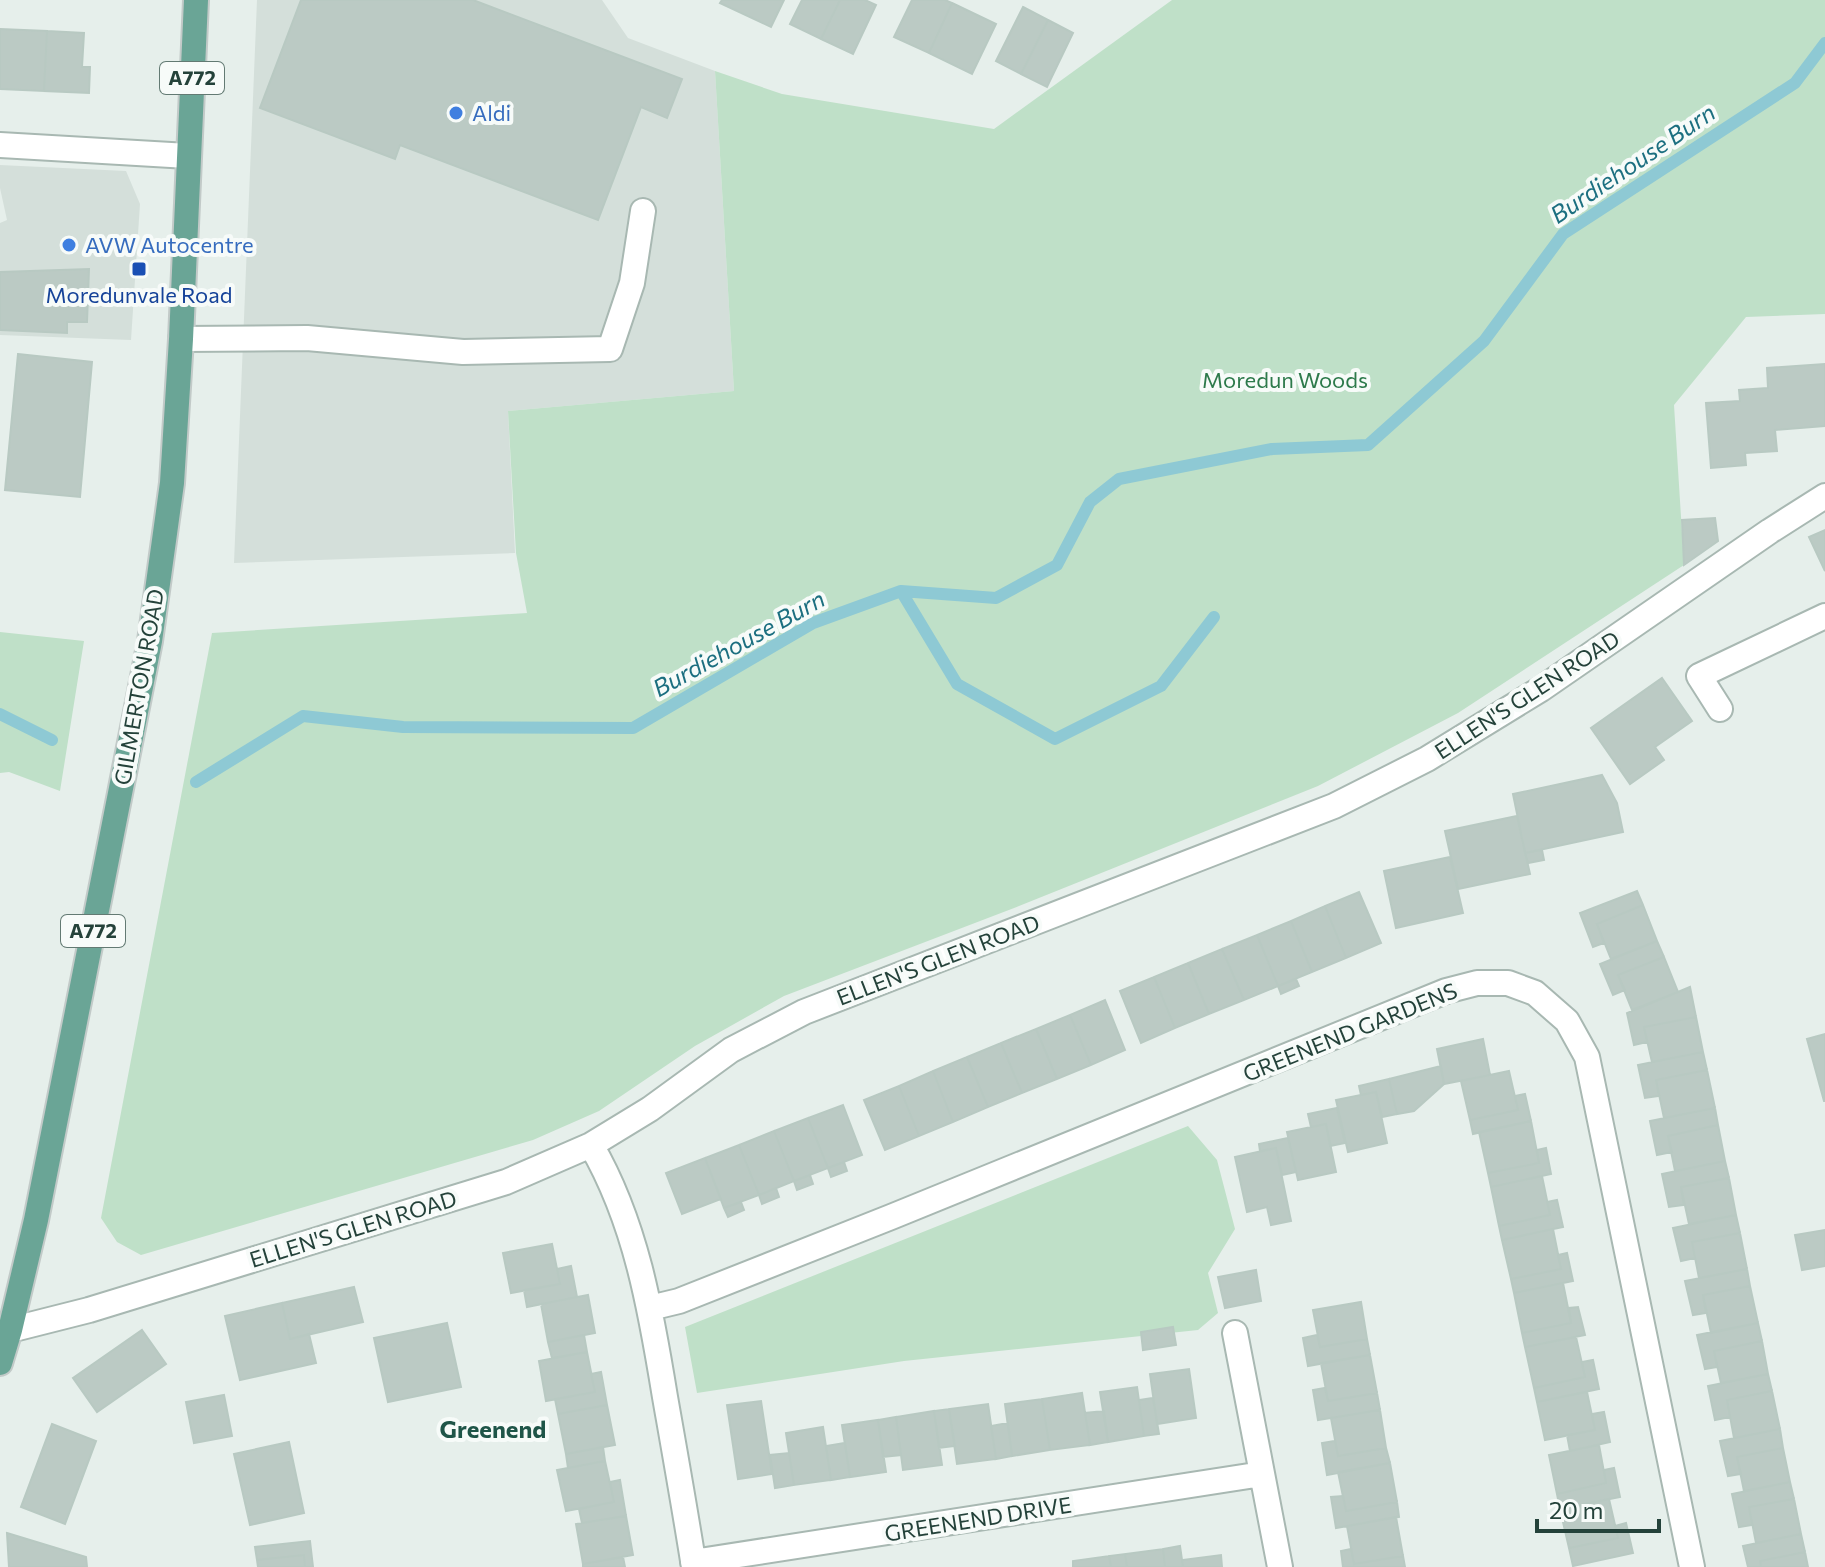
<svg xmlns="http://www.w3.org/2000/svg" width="1825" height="1567" font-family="Commissioner,sans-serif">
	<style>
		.built { fill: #d4dfda }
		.green { fill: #bfe0c8 }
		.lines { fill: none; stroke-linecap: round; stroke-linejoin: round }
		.stream { stroke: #8ec9d4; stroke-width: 12 }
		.building { fill: #bbcac4; stroke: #b8c9c2; stroke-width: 2 }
		.minor-casing { stroke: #a8b8b2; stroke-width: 28 }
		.major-casing { stroke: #c2cac8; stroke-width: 28 }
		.minor { stroke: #fff; stroke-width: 24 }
		.major { stroke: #6aa596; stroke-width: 24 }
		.shop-dot { fill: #3f7fe0; stroke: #f7fbf9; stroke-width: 3 }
		.transit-dot { fill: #1a4fb4; stroke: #f7fbf9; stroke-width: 3 }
		.labels { text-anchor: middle; stroke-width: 8; stroke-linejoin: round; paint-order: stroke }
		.shield { fill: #f7fbf9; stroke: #637a73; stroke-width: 2 }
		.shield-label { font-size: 20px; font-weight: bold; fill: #24423a }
		.shop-label { font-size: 22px; fill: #366cbe; stroke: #f7fbf9; text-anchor: start }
		.transit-label { font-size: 22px; fill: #164399; stroke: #f7fbf9 }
		.park-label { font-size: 22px; fill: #2d7a4b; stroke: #f7fbf9 }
		.street-label { font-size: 22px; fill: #24423a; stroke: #f7fbf9 }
		.water-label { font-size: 24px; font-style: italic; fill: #1c6f80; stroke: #f7fbf9 }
		.neighbourhood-label { font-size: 24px; font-weight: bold; fill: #1f5548; stroke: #f7fbf9 }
	</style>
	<rect width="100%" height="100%" fill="#e6efeb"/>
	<path class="built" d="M257,0h345l26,38 87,33 19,320 -226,20 7,142 -281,10z
		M0,165l126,6 14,33 -9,136 -131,-5v-112l7,-3 -7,-32z"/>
	<path class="green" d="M1172,0h653v314l-79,3 -72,88 10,160 -226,148 -140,73 -299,120 -235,90 -89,50 -96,65 -66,29 -392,115 -24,-13 -16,-24 111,-585 315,-20 -11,-60 -8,-142 226,-20 -19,-320 67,23 212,35z
		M0,632l84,9 -24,150 -51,-19 -9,1z
		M1188,1126l29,34 18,69 -27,44 10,40 -20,17 -294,31 -207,32 -12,-66z"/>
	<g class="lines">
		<path class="stream" d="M901,591l56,93 98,55 106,-53 53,-69
			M0,714l52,26
			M196,782l107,-66 100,11 230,1 180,-105 88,-32 95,7 61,-33 33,-63 29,-23 153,-30 96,-4 116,-104 79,-107 232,-151 30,-40"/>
	</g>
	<path class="building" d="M301,0h172l209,79 -15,39 -26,-11 -43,113 -198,-75 -5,14 -135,-51z
		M722,0h62l-13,27 -51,-24z
		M802,0h38l-19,39 -31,-15z
		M840,0h25l11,5 -23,49 -32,-15z
		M912,0h33l7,3 -23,50 -35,-16z
		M952,3l44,21 -24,50 -43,-21z
		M1023,7l25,13 -27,54 -25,-13z
		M1048,20l25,13 -26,54 -26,-13z
		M0,29l47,2 -3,60 -44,-2z
		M47,31l37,2 -2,34h8l-1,26 -45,-2z
		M89,269l-2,53h-20v11l-67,-3v-58z
		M18,354l74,8 -12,135 -75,-7z
		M1825,364v62l-50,4 2,21 -32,2 1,12 -35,3 -5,-65 34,-2 -1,-11 29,-2 -1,-20z
		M1715,518l3,23 -34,24 -2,-45z
		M1825,530v41l-16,-34z
		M1662,678l30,43 -37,26 9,13 -34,24 -39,-56z
		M1602,775l15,28 6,29 -98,21 -12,-59z
		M1517,816l13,58 -72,15 -13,-58z
		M1542,850l2,10 -16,3 -3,-10z
		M1450,857l13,56 -67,15 -12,-57z
		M1637,891l6,14 -46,19 7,19 -11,4 -13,-34z
		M1359,892l22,51 -35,15 -21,-52z
		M1643,905l14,36 -46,18 -14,-35z
		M1325,906l21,52 -34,14 -21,-51z
		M1291,921l21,51 -34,14 -21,-51z
		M1257,935l21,51 -34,14 -22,-51z
		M1657,941l7,16 -46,18 7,15 -12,5 -13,-31z
		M1222,949l22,51 -35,14 -21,-51z
		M1664,957l14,35 -46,18 -14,-35z
		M1188,963l21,51 -34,14 -21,-51z
		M1154,977l21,51 -34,15 -21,-52z
		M1296,979l3,7 -18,8 -3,-8z
		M1690,987l6,30 -52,10 3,15 -13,3 -7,-32z
		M1105,1000l20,50 -34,15 -21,-50z
		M1070,1015l21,50 -34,14 -21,-50z
		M1696,1017l7,35 -51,10 -8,-35z
		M1036,1029l21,50 -35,14 -21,-50z
		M1825,1034v67h-1l-17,-62z
		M1483,1039l7,36 -46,9 -7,-35z
		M1001,1043l21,50 -34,14 -21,-50z
		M1703,1052l4,18 -51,10 3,16 -14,2 -7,-33z
		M967,1057l21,50 -35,15 -20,-51z
		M1441,1066l3,18 -30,27 -17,3 -8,-35z
		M1707,1070l8,38 -51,10 -8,-38z
		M933,1071l20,51 -34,14 -20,-50z
		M1509,1071l9,39 -48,10 -9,-39z
		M1389,1079l8,35 -15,3 -6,-25 -15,3 -2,-9z
		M899,1086l20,50 -34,14 -21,-50z
		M1376,1092l11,51 -39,9 -12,-52z
		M1525,1094l6,27 -58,13 -3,-14 48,-10 -3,-14z
		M843,1105l19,50 -34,13 -20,-50z
		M1337,1108l8,35 -15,3 -4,-22 -15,3 -3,-13z
		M1715,1108l3,17 -50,11 4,16 -15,3 -7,-34z
		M808,1118l20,50 -34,13 -20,-50z
		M1531,1121l8,42 -51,10 -9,-41z
		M1326,1124l10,48 -38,8 -11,-48z
		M1718,1125l7,36 -50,10 -7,-35z
		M774,1131l20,50 -35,14 -20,-50z
		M1288,1138l8,34 -14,3 -6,-27 -16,3 -1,-7z
		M739,1145l20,50 -35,13 -19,-50z
		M1276,1148l15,73 -20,4 -4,-18 -20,5 -12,-55z
		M1546,1148l5,26 -60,13 -3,-14 51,-10 -2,-13z
		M705,1158l16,41 -39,15 -16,-41z
		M1725,1161l4,17 -48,9 3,18 -15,2 -7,-33z
		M844,1162l3,9 -16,6 -3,-9z
		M810,1175l3,9 -16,6 -3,-9z
		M1542,1176l8,39 -51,11 -8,-39z
		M1729,1178l7,37 -47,9 -8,-37z
		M776,1188l3,9 -17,7 -3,-9z
		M1557,1200l6,27 -61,13 -3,-14 51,-11 -3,-13z
		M741,1202l3,8 -16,7 -4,-9z
		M1736,1215l4,18 -48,9 3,16 -14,3 -8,-33z
		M1553,1229l8,40 -50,10 -9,-39z
		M1825,1230v36l-23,4 -7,-35z
		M1740,1233l7,36 -48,9 -7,-36z
		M552,1244l8,40 -49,9 -8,-40z
		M1567,1253l6,28 -59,12 -3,-14 50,-10 -3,-14z
		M571,1266l6,31 -50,10 -3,-17 36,-6 -3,-15z
		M1747,1269l3,17 -47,9 3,18 -13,2 -8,-34z
		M1256,1270l5,31 -36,7 -7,-31z
		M1563,1283l8,40 -49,10 -8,-40z
		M1750,1286l8,37 -47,10 -8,-38z
		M354,1287l9,35 -73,17 -8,-36z
		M588,1295l7,38 -47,9 -7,-38z
		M1361,1302l6,37 -47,8 -7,-37z
		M282,1303l8,36 19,-5 7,29 -76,17 -15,-64z
		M1578,1307l7,28 -60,12 -3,-14 49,-10 -2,-15z
		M447,1323l14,64 -73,15 -14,-64z
		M1758,1323l4,18 -48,10 3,16 -12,2 -8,-34z
		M1173,1327l3,18 -33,5 -2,-18z
		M142,1330l24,34 -69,48 -24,-34z
		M584,1335l3,17 -35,6 -4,-16z
		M1317,1335l3,12 47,-8 3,16 -62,11 -5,-28z
		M1576,1337l9,40 -51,11 -9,-41z
		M1762,1341l6,33 -47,9 -7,-32z
		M587,1352l8,40 -49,9 -7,-40z
		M1370,1355l7,38 -49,8 -7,-38z
		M1593,1360l6,29 -62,13 -3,-14 51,-11 -3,-15z
		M1189,1369l7,49 -39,6 -7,-50z
		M601,1372l6,33 -49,9 -3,-15 40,-7 -4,-18z
		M1768,1374l4,17 -45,9 3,17 -15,3 -7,-34z
		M1137,1387l7,49 -36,6 -8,-50z
		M1325,1388l3,13 49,-8 3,17 -62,10 -5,-30z
		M1772,1391l8,38 -46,9 -7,-38z
		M1587,1392l8,38 -50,10 -8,-38z
		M1082,1393l8,52 -40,5 -8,-51z
		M224,1395l8,41 -38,7 -8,-41z
		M1153,1398l6,36 -15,2 -5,-36z
		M1042,1399l8,51 -38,6 -7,-52z
		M761,1401l11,73 -34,5 -11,-74z
		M988,1404l8,55 -39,5 -8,-55z
		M607,1405l8,40 -49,9 -8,-40z
		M949,1409l6,37 -16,2 -5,-37z
		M1380,1410l6,38 -48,8 -7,-38z
		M934,1411l8,54 -39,5 -7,-53z
		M1104,1411l4,31 -18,3 -5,-32z
		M1604,1412l6,30 -40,9 -3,-16 28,-5 -3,-16z
		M896,1417l5,38 -18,2 -5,-37z
		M878,1420l8,52 -36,5 -8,-52z
		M1008,1423l4,33 -16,3 -5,-33z
		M52,1424l44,17 -31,83 -44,-17z
		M823,1427l8,53 -37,5 -8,-52z
		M1780,1429l3,19 -46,9 4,17 -13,2 -8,-35z
		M1335,1441l3,15 48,-8 4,15 -63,12 -5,-32z
		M289,1442l15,71 -54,12 -16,-71z
		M845,1443l5,34 -19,3 -5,-34z
		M1599,1445l7,38 -49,11 -8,-39z
		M603,1447l2,14 -37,7 -2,-14z
		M1783,1448l7,34 -46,9 -7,-34z
		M789,1453l5,32 -19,3 -5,-33z
		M605,1461l9,41 -48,9 -9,-41z
		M1390,1463l7,39 -51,9 -8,-39z
		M1614,1468l6,29 -60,12 -3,-15 49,-11 -2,-13z
		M620,1480l6,36 -44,7 -3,-14 35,-7 -4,-20z
		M1790,1482l4,17 -45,8 3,18 -13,2 -7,-33z
		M1343,1496l3,15 51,-9 2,15 -63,11 -5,-31z
		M1609,1499l9,39 -49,10 -9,-39z
		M1794,1499l7,35 -45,9 -7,-36z
		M626,1516l7,39 -50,9 -7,-40z
		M1396,1517l7,39 -49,8 -7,-38z
		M1626,1523l7,30 -60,13 -4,-18 49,-10 -3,-12z
		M7,1533l79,24 1,10h-78z
		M1801,1534l4,18 -45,9 1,6h-13l-5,-21z
		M310,1541l3,26h-8l-1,-12 -47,5 -2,-13z
		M1180,1546l3,21h-18l-2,-18z
		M1163,1549l2,18h-38l-2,-13z
		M1351,1549l3,15 49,-8 2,11h-62l-2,-16z
		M1805,1552l3,15h-47l-1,-6z
		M1125,1554l2,13h-16l-2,-11z
		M304,1555l1,12h-47l-1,-7z
		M1221,1555l1,12h-39l-1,-7z
		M1109,1556l2,11h-38v-6z
		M623,1557l2,10h-42v-3z"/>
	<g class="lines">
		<defs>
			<path id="minor" d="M0,145l188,11
				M181,339l126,-1 156,14 147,-3 22,-66 11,-72
				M1720,709l-21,-33 126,-60
				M591,1145c45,77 60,166 74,252 10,57 20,113 29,170
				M650,1308l29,-7 212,-84 555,-226 31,-8h31l27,10 32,28 20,36 105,510
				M10,1330l79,-20 417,-128 85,-37 59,-36 81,-59 73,-38 530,-206 93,-47 114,-70 229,-158 55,-35
				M1235,1333l45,234
				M693,1562l569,-88"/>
			<path id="major" d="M0,1363l10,-33 26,-110 114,-579 22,-158 9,-144 15,-339"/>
		</defs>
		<use href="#minor" class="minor-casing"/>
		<use href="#major" class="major-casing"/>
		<use href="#minor" class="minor"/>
		<use href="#major" class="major"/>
	</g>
	<g class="shop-dot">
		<circle cx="456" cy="113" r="8"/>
		<circle cx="69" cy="245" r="8"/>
	</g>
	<rect class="transit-dot" x="131" y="261" width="16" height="16" rx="4"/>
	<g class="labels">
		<g class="shield">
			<rect x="160" y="62" width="64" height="32" rx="6"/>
			<rect x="61" y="915" width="64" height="32" rx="6"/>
		</g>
		<g class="shield-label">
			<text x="192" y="85">A772</text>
			<text x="93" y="938">A772</text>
		</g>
		<g class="shop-label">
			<text x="472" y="121">Aldi</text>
			<text x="85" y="253">AVW Autocentre</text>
		</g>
		<g class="transit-label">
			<text x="139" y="303">Moredunvale Road</text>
		</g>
		<g class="park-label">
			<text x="1285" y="388">Moredun Woods</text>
		</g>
		<g class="street-label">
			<text transform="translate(139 687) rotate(-80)" y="8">GILMERTON ROAD</text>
			<text transform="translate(1527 695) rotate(-33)" y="8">ELLEN'S GLEN ROAD</text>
			<text transform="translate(938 960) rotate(-21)" y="8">ELLEN'S GLEN ROAD</text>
			<text transform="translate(1350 1032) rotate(-22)" y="8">GREENEND GARDENS</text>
			<text transform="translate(353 1229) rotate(-17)" y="8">ELLEN'S GLEN ROAD</text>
			<text transform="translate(978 1519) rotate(-9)" y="8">GREENEND DRIVE</text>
		</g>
		<g class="water-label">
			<text transform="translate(1633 164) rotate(-34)" y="8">Burdiehouse Burn</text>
			<text transform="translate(739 644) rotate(-29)" y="8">Burdiehouse Burn</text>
		</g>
		<g class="neighbourhood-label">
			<text x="493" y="1438">Greenend</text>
		</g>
	</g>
	<path d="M1537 1519v12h122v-12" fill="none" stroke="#24423a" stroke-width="4"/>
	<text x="1549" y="1519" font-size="24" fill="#24423a" stroke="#f7fbf9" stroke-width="6" paint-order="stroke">20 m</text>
</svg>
